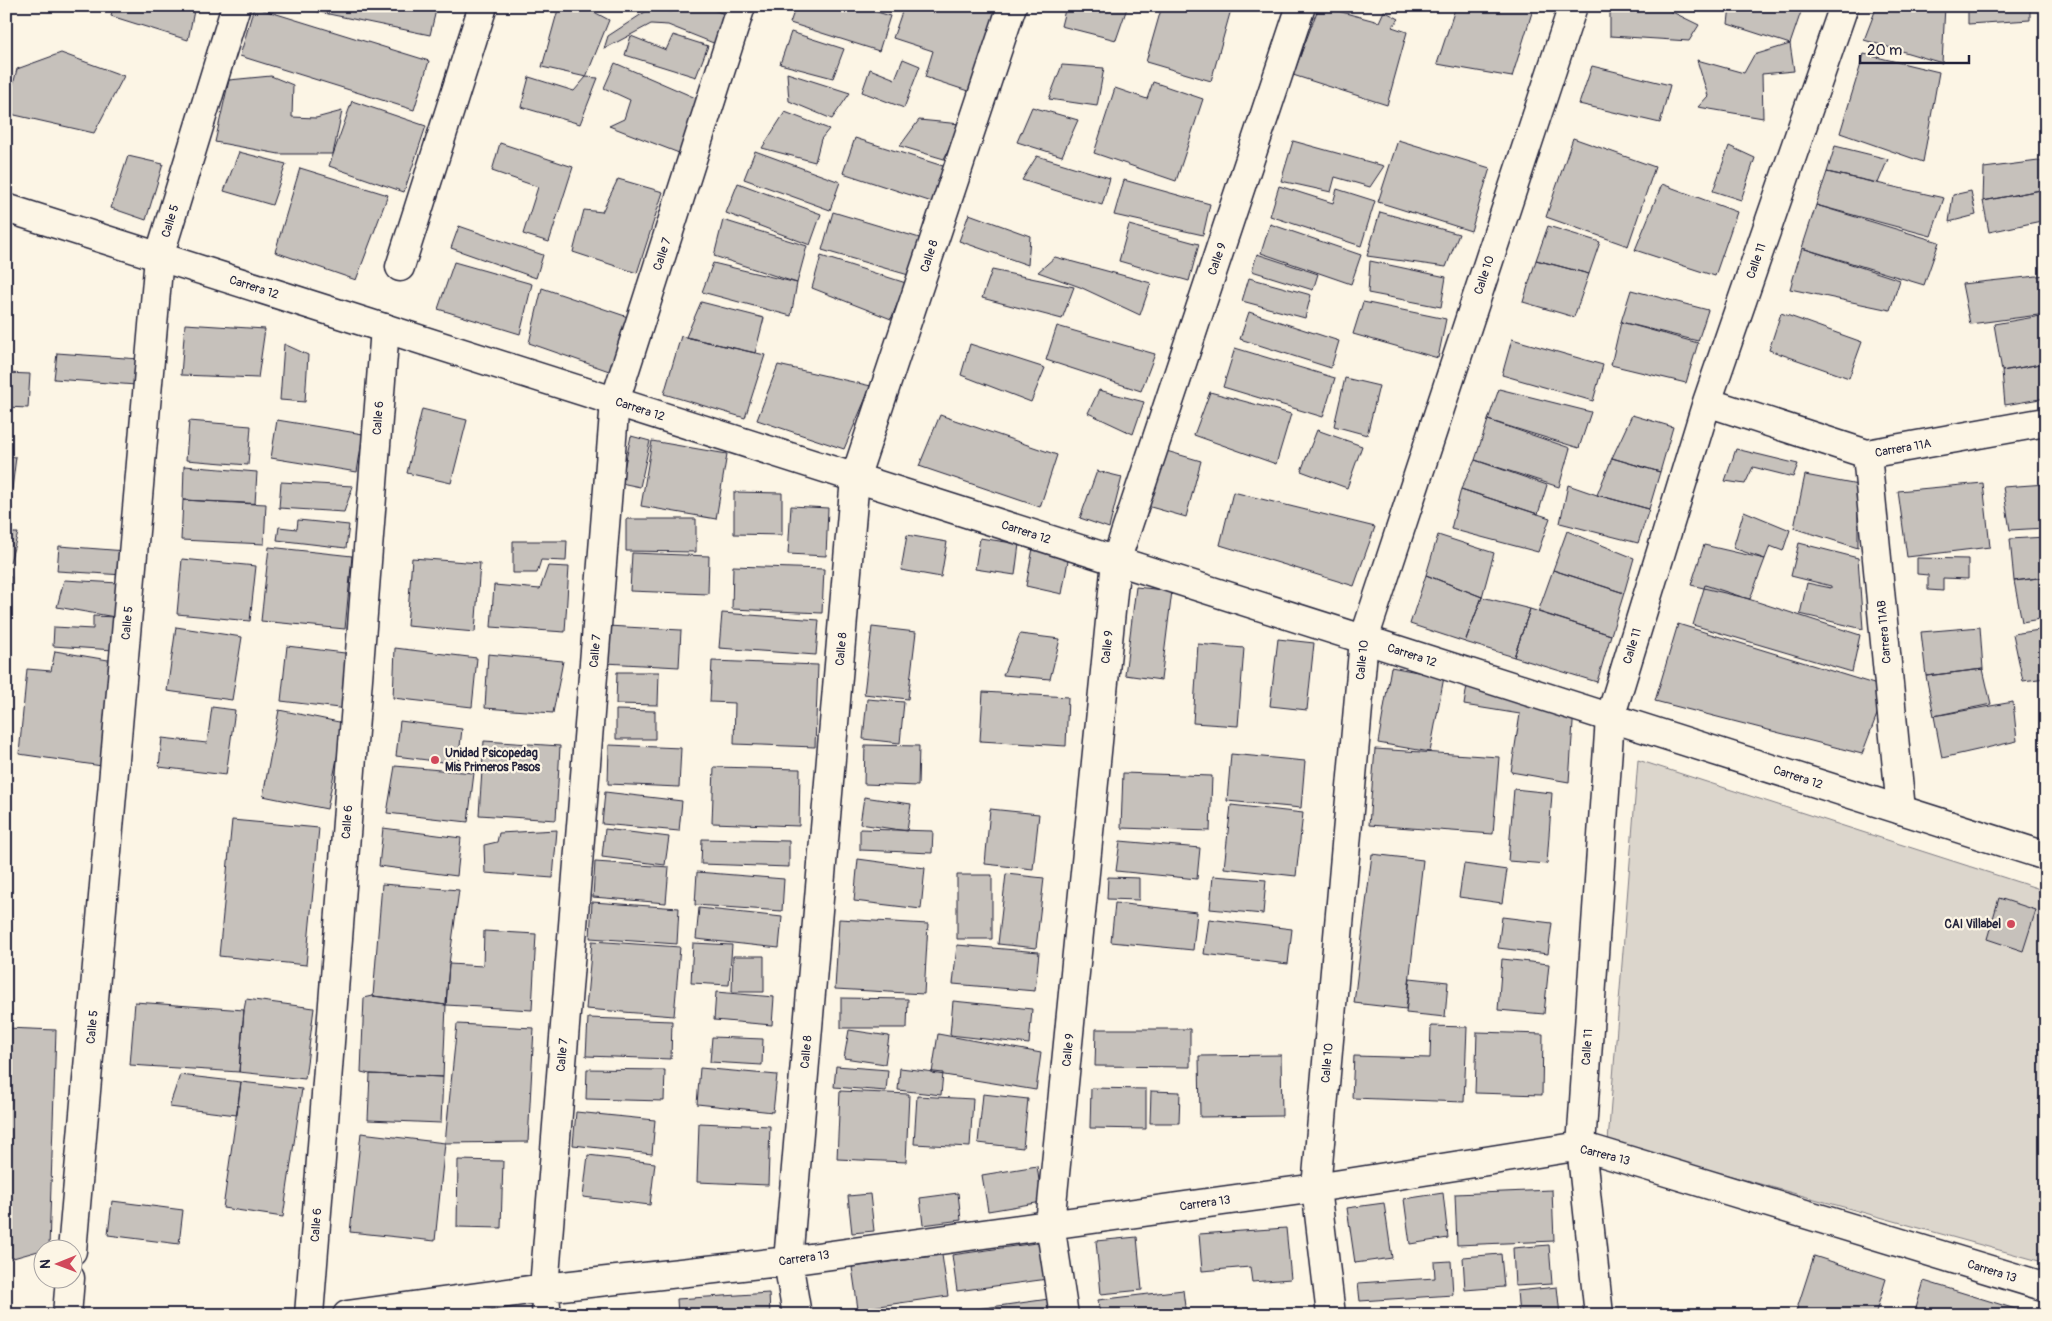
<svg xmlns="http://www.w3.org/2000/svg" width="2052" height="1321" font-family="Pangolin,sans-serif">
	<style>
		.green { fill: #dcd6cc; stroke: #7f7c84 }
		.building { fill: #c6c1bb; stroke: #22223b }
		.lines { fill: none; stroke-linecap: round; stroke-linejoin: round }
		.minor-casing { stroke: #22223b; stroke-width: 31 }
		.tertiary-casing { stroke: #22223b; stroke-width: 31 }
		.minor { stroke: #fcf5e5; stroke-width: 28 }
		.tertiary { stroke: #fcf5e5; stroke-width: 28 }
		.poi-dot { fill: #d1495b; stroke: #fcf5e5; stroke-width: 2 }
		.labels { text-anchor: middle; stroke-width: 4.5; stroke-linejoin: round; paint-order: stroke }
		.street-label { font-size: 12px; fill: #22223b; stroke: #fcf5e5 }
		.poi-label { font-size: 12px; font-weight: bold; fill: #22223b; stroke: #fcf5e5; text-anchor: start }
	</style>
	<rect width="100%" height="100%" fill="#fcf5e5"/>
	<filter id="ink" filterUnits="userSpaceOnUse"><feTurbulence type="fractalNoise" baseFrequency=".02" numOctaves="2"/><feDisplacementMap in="SourceGraphic" scale="10" xChannelSelector="R" yChannelSelector="G"/><feConvolveMatrix kernelMatrix="1 2 1 2 8 2 1 2 1" color-interpolation-filters="sRGB"/></filter>
	<g filter="url(#ink)">
		<path class="green" d="M1638,760l408,131v362l-7,8 -431,-119z"/>
		<path class="building" d="M113,6h82l-7,34 -77,-24z
			M290,6h147l-7,29z
			M559,6h24l26,14 -23,57 -44,-10z
			M675,6h28l27,10 -9,30 -53,-21 -17,-1 -47,25 4,-13 40,-26 24,2z
			M796,6h63l31,10 -11,35 -89,-28z
			M904,6h82l15,5 -27,82 -49,-16 8,-26 -40,-13z
			M1066,6h54l7,2 -11,32 -55,-14z
			M1162,6h70l-21,75 -65,-19z
			M1319,6l60,16 5,-11 15,8 -7,8 15,5 -20,73 -94,-30z
			M1456,6h78l-22,71 -75,-13z
			M1610,6h50l39,19 -10,16 -79,-5z
			M1730,6h73l-13,38 -62,-20z
			M1877,6h68l-3,57 -78,-23z
			M1968,6h62v14l-62,4z
			M254,7l175,54 -15,49 -174,-54z
			M791,32l53,17 -11,29 -53,-14z
			M673,35l35,11 -12,31 -71,-22 6,-19 35,14z
			M1790,44l4,27 -32,3 1,44 -65,-11 10,-11 -11,-36 47,13 10,-18z
			M61,53l63,23 -30,57 -88,-20 11,-44z
			M1864,54l75,18 -16,90 -83,-29z
			M903,59l17,7 -16,42 -42,-16 8,-23 25,10z
			M615,63l83,36 -19,54 -70,-27 15,-7 6,-19 -26,-12z
			M1062,65l42,3 -7,38 -48,-7z
			M1592,66l78,19 -10,38 -81,-19z
			M787,73l63,20 -18,26 -43,-18z
			M271,76l22,9 -1,32 24,1 26,-7 -9,43h-54l-64,-12 14,-62z
			M529,77l45,14 12,-14 12,1 -18,46 -59,-17z
			M1153,82l50,17 -27,82 -82,-28 21,-65 32,11z
			M352,101l74,25 -22,66 -75,-26z
			M1032,107l46,13 -16,36 -45,-14z
			M785,112l44,17 -8,10 -6,23 -53,-14z
			M919,120l42,4 -17,35 -44,-13z
			M855,138l91,29 -11,36 -92,-30z
			M1573,138l82,29 -27,79 -82,-29z
			M1398,140l92,28 -19,63 -93,-29z
			M1293,141l91,25 -14,21 -35,-10 -4,15 -50,-11z
			M500,143l73,24 -24,75 -26,-8 15,-47 -46,-16z
			M1729,146l26,12 -14,42 -28,-9z
			M1835,146l53,13 -10,24 -51,-11z
			M755,151l85,31 -10,28 -86,-31z
			M239,152l47,12 -14,41 -48,-14z
			M128,156l35,8 -17,56 -35,-12z
			M1037,156l73,22 -8,27 -80,-25z
			M2046,160v29l-63,12 1,-33z
			M300,168l88,27 -32,85 -81,-28z
			M1827,172l117,26 -13,38 -115,-31z
			M618,179l45,13 -26,81 -64,-21 11,-42 18,2z
			M1124,180l86,24 -7,31 -89,-20z
			M738,183l83,31 -11,31 -84,-32z
			M1662,184l75,28 -22,64 -80,-26z
			M1279,186l54,17 4,-14 38,12 -14,45 -91,-30z
			M2046,189v31l-57,12 -6,-31z
			M1971,191l5,24 -27,7 4,-27z
			M1816,205l123,37 -15,43 -122,-37z
			M833,212l90,27 -11,37 -90,-26z
			M1380,212l79,22 -13,33 -79,-11z
			M969,214l61,22 -2,29 -69,-24z
			M723,220l84,26 -10,37 -83,-27z
			M1270,224l91,31 -10,29 -90,-31z
			M1129,225l70,19 -10,37 -70,-20z
			M459,226l84,29 -7,23 -85,-30z
			M1548,226l52,16 -11,32 -53,-14z
			M1802,248l98,32 -10,30 -100,-21z
			M1257,254l61,20 -5,16 -61,-19z
			M821,256l85,27 -15,36 -79,-31z
			M1055,257l96,26 -11,32 -60,-28 -42,-15z
			M1536,260l53,14 -15,43 -51,-15z
			M1370,261l76,16 -5,30 -73,-14z
			M454,262l78,22 -12,50 -82,-25z
			M713,263l84,20 -6,33 -89,-24z
			M992,270l82,17 -12,32 -80,-21z
			M2046,275v39l-76,10 -8,-40z
			M1249,278l62,17 -6,23 -63,-17z
			M542,288l86,29 -16,55 -83,-29z
			M1631,290l77,20 -10,31 -77,-19z
			M701,302l63,16 -9,35 -69,-16z
			M1363,302l83,17 -8,39 -85,-24z
			M1249,312l90,29 -8,27 -91,-29z
			M1781,313l81,29 -13,36 -80,-28z
			M2046,315v48l-44,8 -8,-47z
			M1621,322l77,21 -12,40 -75,-18z
			M185,324l80,5 -7,49 -77,-3z
			M1057,326l98,28 -14,37 -95,-31z
			M681,336l84,19 -20,63 -81,-24z
			M1512,339l91,26 -10,36 -91,-26z
			M284,344l24,11 -3,47 -25,-2z
			M970,344l75,24 -14,34 -70,-27z
			M1235,348l100,30 -12,39 -100,-30z
			M57,353l82,6 -3,26 -82,-6z
			M2046,363v35l-41,7 -3,-34z
			M778,365l93,21 -27,63 -87,-29z
			M6,373l24,1 -2,34 -22,-1z
			M1345,378l34,8 -12,49 -33,-9z
			M1499,389l92,23 -12,36 -91,-28z
			M1099,390l45,12 -11,32 -45,-21z
			M1210,392l81,22 -15,50 -82,-29z
			M422,409l45,11 -16,63 -44,-10z
			M940,415l117,40 -17,52 -121,-41z
			M1632,415l41,12 -13,45 -48,-14z
			M277,420l86,14 -6,38 -86,-14z
			M1488,420l82,28 -11,39 -84,-27z
			M189,421l62,5 -3,39 -62,-5z
			M1317,430l45,16 -15,42 -46,-17z
			M631,436l19,5 -10,46 -19,-4z
			M652,441l75,13 -11,65 -75,-13z
			M1736,449l62,15 -5,13 -40,-10 -8,17 -20,-3z
			M1163,450l38,11 -15,56 -39,-11z
			M6,456l10,1 -4,32 -6,-1z
			M1612,458l48,14 -11,37 -52,-14z
			M1475,460l72,25 -9,29 -77,-25z
			M184,466l73,6 -2,32 -72,-4z
			M1097,471l25,6 -13,51 -29,-10z
			M1805,475l53,10v63l-64,-20z
			M281,482l72,4 -9,26 -65,-4z
			M1983,483l7,64 -83,10 -9,-66z
			M2046,484v44l-36,2 -7,-43z
			M1568,485l29,10 52,14 -11,34 -78,-20z
			M1461,489l89,29 -12,34 -87,-23z
			M734,492l48,1v42l-48,-1z
			M1233,492l142,35 -21,59 -134,-41z
			M183,500l83,4 -2,40 -83,-4z
			M791,506l37,2 -2,48 -38,-2z
			M1744,511l46,19 -7,21 -13,-5 -5,13 -32,-11z
			M626,519h70v33l-70,-1z
			M298,520l51,5 -3,23 -69,-8 2,-13 18,2z
			M1567,531l67,27 -10,35 -71,-23z
			M6,533h12l-8,29 -4,-1z
			M907,535l40,7 -6,35 -40,-7z
			M1438,535l56,18 -12,44 -56,-22z
			M2046,537v40l-32,4 -4,-42z
			M980,538l39,6 -4,31 -40,-6z
			M513,541h54l-1,20 -25,-1 -4,13h-24z
			M1799,543l59,15 5,71 -63,-15 7,-31 24,5v-2l-40,-10z
			M1704,545l61,14 -15,40 -59,-14z
			M59,546l67,5 -2,24 -67,-4z
			M269,547l83,9 -7,73 -84,-8z
			M1033,548l36,7 -7,39 -36,-8z
			M632,553l77,3 -1,38 -78,-3z
			M412,558l68,5 -5,69 -68,-6z
			M1917,558l51,1v20l-25,-1v13l-15,-1v-15l-11,-1z
			M182,559l74,7 -6,55 -73,-7z
			M548,566l21,1 -4,65 -74,-5 3,-42 46,4z
			M733,566l91,3 -2,44 -90,-4z
			M1553,570l71,23 -13,42 -73,-23z
			M1426,575l56,22 -17,45 -55,-18z
			M6,576l5,1 -3,27h-2z
			M2046,577v41l-24,4 -8,-41z
			M64,580l55,3 -4,34 -58,-10z
			M1705,585l155,50 -8,37 -159,-47z
			M1136,587l36,4 -11,89 -36,-5z
			M1482,597l48,12 -16,48 -49,-15z
			M1530,609l81,26 -14,47 -83,-25z
			M722,613l97,7 -3,35 -97,-7z
			M93,616l22,1 -1,33 -61,-4 1,-19 39,2z
			M1678,624l209,64 -25,66 -207,-53z
			M607,626l74,4 -2,37 -74,-4z
			M176,627l66,10 -10,63 -65,-9z
			M872,627l44,5 -8,67 -44,-5z
			M1980,627l3,42 -57,7 -5,-44z
			M2046,629v49l-23,3 -10,-47z
			M1020,634l40,5 -10,40 -47,-4z
			M1278,639l36,4 -7,67 -37,-4z
			M1198,644l46,4 -6,78 -45,-3z
			M287,646l66,8 -6,55 -66,-8z
			M395,648l82,10 -5,49 -79,-9z
			M55,651l59,10 -12,105 -83,-12 8,-85 24,2z
			M488,654l75,7 -10,52 -68,-5z
			M712,661l106,4 -3,82 -81,-3 1,-41 -25,-1z
			M1391,667l53,10 -14,75 -52,-9z
			M1983,669l8,35 -57,12 -8,-40z
			M617,672h42l-1,33 -42,-1z
			M1468,678l106,30 -5,74 -58,-10 9,-58 -56,-9z
			M983,692l85,5 -2,49 -86,-5z
			M867,699l37,3 -4,41 -37,-4z
			M2013,702l4,39 -75,17 -8,-42z
			M212,707l23,3 -9,65 -67,-8 3,-29 45,5z
			M279,710l65,13 -17,86 -64,-13z
			M616,710l39,1v28h-39z
			M400,721l62,8 -4,35 -62,-8z
			M484,741l76,5 -4,74 -77,-5z
			M609,745l72,3 -2,39 -71,-3z
			M865,745l54,1 -1,40 -54,-2z
			M1375,749l124,8 -6,77 -124,-9z
			M1231,754l74,7 -4,47 -74,-7z
			M395,766l79,7 -6,49 -81,-9z
			M714,767l86,2 -1,57 -87,-3z
			M1123,773l89,3 -2,55 -89,-3z
			M1514,789l38,4 -5,71 -39,-3z
			M605,792l77,9 -3,30 -77,-7z
			M864,797l47,7 -4,27 -47,-7z
			M1231,805l72,8 -7,63 -72,-8z
			M990,809l49,5 -6,55 -48,-5z
			M232,820l87,8 -13,137 -87,-9z
			M383,828l78,10 -4,38 -78,-10z
			M605,829l64,8 -4,28 -63,-8z
			M860,829l73,2 -1,22 -72,-3z
			M557,830l-4,48 -68,-5 -1,-28 13,-3 2,-9z
			M702,839l87,2v26l-88,-3z
			M1120,841l80,7 -3,31 -81,-8z
			M1372,854l51,6 -17,149 -52,-6z
			M858,859l67,9 -4,41 -67,-8z
			M595,862l74,5 -3,36 -73,-6z
			M1464,864l43,6 -5,33 -43,-6z
			M697,872l87,7 -2,32 -87,-6z
			M1006,874l38,4 -8,70 -38,-4z
			M957,875h35v64h-35z
			M1213,876l53,4 -3,34 -53,-5z
			M1108,877l31,1v22l-32,-1z
			M382,884l77,6 -10,74 -3,41 -73,-9z
			M1999,898l37,12 -13,41 -36,-12z
			M592,902l87,6 -2,36 -87,-6z
			M1115,903l82,9 -4,38 -82,-8z
			M699,908l83,9 -3,31 -83,-9z
			M1502,917l50,6 -4,31 -50,-6z
			M839,919l89,5 -4,70 -89,-5z
			M1209,919l83,10 -4,35 -84,-10z
			M484,931l52,3 -4,76 -86,-5 3,-41 34,2z
			M592,941l88,6 -6,69 -88,-7z
			M693,943l39,2 -3,40 -38,-2z
			M957,945l82,7 -4,39 -82,-7z
			M733,956h31v36h-32z
			M1502,959l47,5 -5,50 -46,-4z
			M1410,978l38,4 -3,35 -39,-4z
			M716,992l58,5 -2,28 -58,-5z
			M373,996l73,9 -3,72 -73,-3 -9,-2 3,-74z
			M841,998l67,1 -1,29h-66z
			M246,999l68,9 -9,71 -66,-7 5,-62z
			M953,1001l79,8 -3,35 -79,-9z
			M135,1002l109,8 -5,62 -109,-7z
			M588,1018l84,3 -1,38 -85,-3z
			M457,1024l77,4 -6,114 -83,1z
			M1431,1026l36,1 -3,75 -112,-4 2,-42 76,2z
			M6,1028l50,2 -7,218 -43,12z
			M1096,1029h94v38l-95,-1z
			M849,1030l40,6 -4,28 -41,-6z
			M1477,1032l66,2 -1,61 -67,-2z
			M938,1034l103,19 -5,37 -104,-17z
			M712,1037l51,2 -1,26 -52,-3z
			M1281,1055l1,61 -82,1 -1,-61z
			M836,1066l52,4 -2,21 -52,-4z
			M700,1068l77,7 -4,37 -76,-8z
			M900,1068l43,5 -2,22 -43,-5z
			M587,1069l78,1 -1,31 -78,-2z
			M370,1074l73,3 -2,46 -73,-3z
			M180,1075l61,7 -4,33 -68,-8z
			M241,1082l61,7 -19,128 -60,-9z
			M1091,1088l55,1v40l-56,-1z
			M840,1091l69,3 -3,68 -69,-3z
			M1151,1091l29,1 -1,31h-29z
			M983,1094l45,5 -5,49 -45,-5z
			M917,1096l56,3 -3,48 -56,-3z
			M576,1112l79,8 -3,34 -79,-9z
			M699,1123l71,3 -2,59 -71,-3z
			M361,1133l84,10 -10,98 -85,-9z
			M588,1155l67,8 -5,42 -67,-8z
			M458,1160l45,1 -2,67 -44,-1z
			M1037,1166l5,36 -54,9 -6,-36z
			M1552,1190l2,51 -97,4 -2,-51z
			M958,1193l3,27 -38,5 -3,-27z
			M1443,1193l5,45 -38,6 -6,-45z
			M870,1194l4,37 -22,2 -4,-37z
			M112,1201l71,9 -4,34 -71,-9z
			M1384,1203l8,55 -37,5 -8,-55z
			M1286,1228l5,51 -39,3 -2,-15 -48,4 -3,-37z
			M1137,1237l5,53 -41,4 -5,-53z
			M1043,1242l5,37 -91,12 -5,-36z
			M1549,1245l3,39 -37,2 -2,-38z
			M1501,1254l3,33 -39,3 -2,-33z
			M942,1255l6,41 -90,13 -6,-42z
			M1814,1256l72,23 -11,36h-80z
			M1451,1261l2,34 -93,6 -2,-18 77,-5 -1,-16z
			M1924,1281l111,34h-121z
			M1557,1287l3,28h-41l-2,-24z
			M1183,1290l3,25h-86l-2,-15z
			M769,1293l1,22h-92l-1,-16z
			M1049,1299l2,16h-81l-1,-5z
			M578,1311h27v4h-27z"/>
		<g class="lines">
			<defs>
				<path id="minor" d="M400,267l83,-261
					M1707,402l160,52 179,-32
					M1867,454l34,356
					M72,1251l87,-994 77,-251
					M67,1315l3,-37
					M309,1315l76,-987
					M347,1315l197,-27 244,-27 528,-73 265,-42 465,141
					M547,1315l-3,-27 71,-887 126,-395
					M797,1315l-9,-54 67,-783 157,-472
					M1064,1315l-14,-91 66,-663 185,-555
					M1331,1315l-15,-127 48,-549 209,-633
					M1599,1315l-18,-169 29,-428 97,-316 137,-396"/>
				<path id="tertiary" d="M6,208l2040,648"/>
			</defs>
			<use href="#minor" class="minor-casing"/>
			<use href="#tertiary" class="tertiary-casing"/>
			<use href="#minor" class="minor"/>
			<use href="#tertiary" class="tertiary"/>
		</g>
	</g>
	<g class="poi-dot">
		<circle cx="435" cy="760" r="5"/>
		<circle cx="2011" cy="924" r="5"/>
	</g>
	<g class="labels">
		<g class="street-label">
			<text transform="translate(170 221) rotate(-73)" y="4">Calle 5</text>
			<text transform="translate(662 254) rotate(-72)" y="4">Calle 7</text>
			<text transform="translate(929 256) rotate(-72)" y="4">Calle 8</text>
			<text transform="translate(1217 259) rotate(-71)" y="4">Calle 9</text>
			<text transform="translate(1756 261) rotate(-71)" y="4">Calle 11</text>
			<text transform="translate(1484 275) rotate(-72)" y="4">Calle 10</text>
			<text transform="translate(254 287) rotate(18)" y="4">Carrera 12</text>
			<text transform="translate(640 409) rotate(18)" y="4">Carrera 12</text>
			<text transform="translate(378 418) rotate(-86)" y="4">Calle 6</text>
			<text transform="translate(1903 448) rotate(-10)" y="4">Carrera 11A</text>
			<text transform="translate(1026 532) rotate(18)" y="4">Carrera 12</text>
			<text transform="translate(127 623) rotate(-85)" y="4">Calle 5</text>
			<text transform="translate(1884 632) rotate(-95)" y="4">Carrera 11AB</text>
			<text transform="translate(1632 646) rotate(-73)" y="4">Calle 11</text>
			<text transform="translate(1107 647) rotate(-84)" y="4">Calle 9</text>
			<text transform="translate(841 649) rotate(-85)" y="4">Calle 8</text>
			<text transform="translate(595 651) rotate(-85)" y="4">Calle 7</text>
			<text transform="translate(1412 655) rotate(18)" y="4">Carrera 12</text>
			<text transform="translate(1362 660) rotate(-84)" y="4">Calle 10</text>
			<text transform="translate(1798 777) rotate(18)" y="4">Carrera 12</text>
			<text transform="translate(347 822) rotate(-86)" y="4">Calle 6</text>
			<text transform="translate(92 1027) rotate(-85)" y="4">Calle 5</text>
			<text transform="translate(1587 1047) rotate(-86)" y="4">Calle 11</text>
			<text transform="translate(1068 1050) rotate(-84)" y="4">Calle 9</text>
			<text transform="translate(806 1052) rotate(-85)" y="4">Calle 8</text>
			<text transform="translate(562 1055) rotate(-85)" y="4">Calle 7</text>
			<text transform="translate(1327 1063) rotate(-85)" y="4">Calle 10</text>
			<text transform="translate(1605 1155) rotate(14)" y="4">Carrera 13</text>
			<text transform="translate(1205 1203) rotate(-8)" y="4">Carrera 13</text>
			<text transform="translate(316 1225) rotate(-86)" y="4">Calle 6</text>
			<text transform="translate(804 1258) rotate(-8)" y="4">Carrera 13</text>
			<text transform="translate(1992 1271) rotate(17)" y="4">Carrera 13</text>
		</g>
		<g class="poi-label">
			<text x="445" y="757">Unidad Psicopedag<tspan x="445" dy="14">Mis Primeros Pasos</tspan></text>
			<text x="2001" y="928" text-anchor="end">CAI Villabel</text>
		</g>
	</g>
	<rect width="2052" height="1321" fill="none" stroke="#fcf5e5" stroke-width="25"/>
	<rect x="12" y="12" width="2027" height="1296" fill="none" stroke="#22223b" stroke-width="2" filter="url(#ink)"/>
	<g transform="translate(58 1264) rotate(269)"><circle r="24" fill="#fcf5e5" stroke="#a5a1a1"/>
	<path d="M0-4L9 19L0 12L-9 19Z" fill="#d1495b"/>
	<text y="-8" font-size="14" font-weight="bold" text-anchor="middle" fill="#22223b">N</text>
	</g>
	<path d="M1860 55v8h109v-8" fill="none" stroke="#22223b" stroke-width="2.5"/>
	<text x="1867" y="55" font-size="15" fill="#22223b" stroke="#fcf5e5" stroke-width="4" paint-order="stroke">20 m</text>
</svg>
